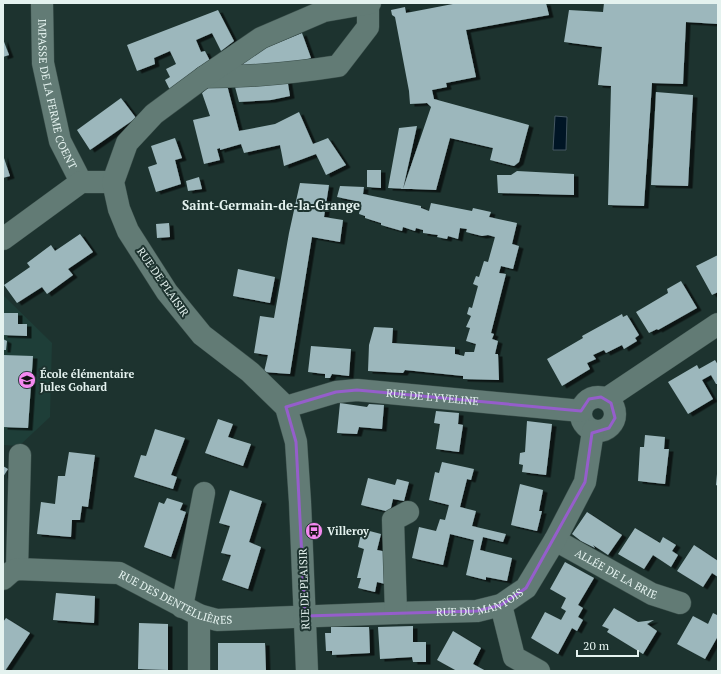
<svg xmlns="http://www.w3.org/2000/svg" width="721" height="674" font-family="'PT Serif',serif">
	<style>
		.built { fill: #1e3e38 }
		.water { fill: #001525; stroke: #445762 }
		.building { fill: #9cb7bc; filter: url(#shadow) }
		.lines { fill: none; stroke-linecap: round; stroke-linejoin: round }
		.minor-casing { stroke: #3b4f4b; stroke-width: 23 }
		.minor { stroke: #627b75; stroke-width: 22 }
		.marked { fill: none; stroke: #955ecb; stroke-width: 3; stroke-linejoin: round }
		.labels { text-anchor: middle; stroke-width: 4; stroke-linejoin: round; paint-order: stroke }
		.street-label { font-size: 11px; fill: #e4f2ef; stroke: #1d332f }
		.poi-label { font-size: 11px; font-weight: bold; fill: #e4f2ef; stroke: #1d332f; text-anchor: start }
		.quarter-label { font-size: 13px; font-weight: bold; fill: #e4f2ef; stroke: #1d332f }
	</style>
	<defs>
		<filter id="shadow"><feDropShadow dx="4.5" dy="2.5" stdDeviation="0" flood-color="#0009"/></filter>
	</defs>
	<rect width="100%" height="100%" fill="#1d332f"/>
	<path class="built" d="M3,295l49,48 -2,74 -31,29 -16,-1z"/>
	<path class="water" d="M555,116l12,1 -1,33h-13z"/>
	<path class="building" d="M458,3h88l3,12 -83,15 10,47 -30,6 1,4 -15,3 2,9 95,26 -10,37 -5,4 -24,-6 3,-12 -43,-10 -14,52 -48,-2 11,-60 18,-2 -14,63 28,-82 -4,-4 -17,1 -1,-13 -14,-74 -3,-2 -1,-5 14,-3 1,6z
		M604,3h114v21l-32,-2 -3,62 -31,-1 -8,123 -36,-1 3,-119 -13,-1 4,-38 -38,-5 5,-32 34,2z
		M218,10l16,31 -13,10 -9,-18 -16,7 5,12 4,-1 7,14 -41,27 -6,-12 5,-3 -4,-8 10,-5 -6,-13 -16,7 1,6 -18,7 -10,-26z
		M302,33l9,25 -42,13h-26l-2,-6 17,-14z
		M3,39l6,16 -6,2z
		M287,78l3,18 -19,4 -32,2 -5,-19z
		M227,85l12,46 36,-7 24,-12 14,32 15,-6 18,27 -20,10 -10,-21 -32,12 -4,-21 -36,8 -3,-9 -21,6v-2l-3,1 3,11 -16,4 -11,-44 17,-4 -8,-23 6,-5z
		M656,92l37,3 -5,91 -37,-1z
		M121,98l15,20 -46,32 -13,-20z
		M175,138l7,20 -7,2 6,24 -25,8 -8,-25 9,-3 -6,-18z
		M3,155l7,21 -7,2z
		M367,170h14v18l-14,-1z
		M517,171l57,3v21l-76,-2 -1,-18h14z
		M199,177l3,12 -14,2 -2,-10z
		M300,183l29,2 -5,32 19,3 -3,22 -28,-5 -22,137 -26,-2 4,-17 -14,-2 6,-37 14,2 15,-85z
		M340,186l24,1 -1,7 58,12v2l8,3 2,-8 41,8 1,-3 18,4 -2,5 28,6 -5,21 7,2 -6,23 -12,-3 -2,7 7,1 -15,59 3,1 -2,5 6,2 -3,13h3l1,26 -36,-1v-3l-58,-6 -2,3 -35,-2 1,-26 5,-18 19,1 -1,15 63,4v7l9,2 1,-4h9l2,-8 -10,-3 4,-13 -4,-1 5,-11 -4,-2 2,-7 3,1 6,-22 -5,-2 3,-8 3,1 5,-16 4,1 7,-25 -7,-2 -6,1 -16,-4 1,-3 -7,-1 -2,11 -10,-3 -1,3 -10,-2 1,-2 -15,-2v-3l-7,-2 -1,3 -12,-4 -1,4 -21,-6v-2l-16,-5v-2l-6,-2 2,-12 -24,-5z
		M169,223l1,14 -13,1 -1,-14z
		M80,234l13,18 -25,17 5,6 -26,19 -5,-7 -25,16 -13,-18 26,-18 -3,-4 24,-18 4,6z
		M718,255v37l-6,3 -16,-29z
		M238,269l37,8 -5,26 -37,-7z
		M681,281l16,27 -39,22 -1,-1 -8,4 -13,-21 32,-19 -1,-4z
		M3,313h15v11h9v12l-24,-1z
		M622,314l1,3 4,-2 12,20 -4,3 2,3 -13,8 -2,-4 -16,8 -2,-3 -11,5 3,4 -9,4 3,6 -28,17 -15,-27 36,-21 -1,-2z
		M3,339l4,2 -1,9h-3z
		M311,346l40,3 -2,27 -17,-2 -2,4h-5v-4l-17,-2z
		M3,355l30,1 -5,72 -25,-1z
		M715,360l3,5v19h-2l-5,-9 -9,5 11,19 -25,15 -20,-32 29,-17 2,4z
		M340,403l27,4 2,-3 15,1 -2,24 -23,-2 -2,7 -20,-1z
		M436,411l23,2 -1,11 5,1 -4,27 -23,-3 4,-25 -6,-1z
		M218,419l15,5 -5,13 23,7 -8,22 -38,-13z
		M527,421l25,3 -6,51 -24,-3 1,-7 -4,-1 1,-11 5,-1z
		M155,429l30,9 -14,37 6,2 -4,12 -39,-12 7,-22 5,1z
		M645,435l20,2 -1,12h5l-4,35 -27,-3 2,-34h4z
		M69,452l26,3 -7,52 -6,-1 -2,14h-8l-1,17 -34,-3 4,-32 14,2 3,-28h7z
		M442,462l32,7 -3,11 -4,-1 -7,28 16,4 -4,15 34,8 -3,8 -20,-5 -3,13 32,8 -5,23 -21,-4v3l-20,-5 8,-35 -24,-6 -7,31 -31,-7 7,-31 17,4 4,-12 5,1 4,-15 -20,-5 6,-28 4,1z
		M3,466l5,3 -5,8z
		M717,474h1v12l-2,-1z
		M368,478l27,7 2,-6 12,3 -5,19 -11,-2 -3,13 -29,-7z
		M520,484l23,6 -4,21h3l-5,20 -26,-6z
		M230,490l32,11 -13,41 12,5 -13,42 -26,-9 9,-25 -10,-2 9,-27 -11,-3z
		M167,498l16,5 -3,7 6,2 -15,45 -27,-10 15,-45 5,2z
		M587,512l35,23 -14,20 -15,-10 2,3 -14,-7 -9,-7z
		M635,528l25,15 3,-6 13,8 -4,6 6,4 -7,12 -18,-12 -9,14 -26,-15z
		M362,529l19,5 -4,16 15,3 -7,31 -8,-2 -2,10 -17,-4 3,-10h-4l7,-29 -6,-2z
		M694,545l24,16v16l-6,-4 -9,14 -26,-16z
		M565,562l29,16 -16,27 5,3 -5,9 5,3 -6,11 -5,-3 -14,26 -27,-16 14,-26 16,8 5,-9 -5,-3 5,-10 -16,-9z
		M56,593l39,3 -1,27 -41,-3z
		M614,608l24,14 16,-2 -7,4 10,7 -14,23 -36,-22 2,-3 -7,-3z
		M718,612v24l-13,23 -28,-15 16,-28 15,8 5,-11 4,2z
		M6,618l24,15 -25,38h-2v-49z
		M139,623l29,1v46l-30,-1z
		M413,626v16h13v20h-13l-1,-5 -32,2 -2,-32z
		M331,627h38l1,26 -38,2v-4h-6l-1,-18h6z
		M453,631l28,17 -8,16 13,7h-29l-20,-11z
		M218,643h47l1,28h-48z"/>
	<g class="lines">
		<defs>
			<g id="minor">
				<path id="s1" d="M42,3l1,60 17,78 21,41"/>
				<path d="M204,77c45,0 90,-4 134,-11l30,-39v-24"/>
				<path d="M3,239l78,-57h32"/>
				<circle cx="598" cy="414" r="17"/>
				<path d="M606,399l112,-75"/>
				<path id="s2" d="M286,407l50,-15 21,-2 224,21"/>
				<path id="s3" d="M555,540l97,54 28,9"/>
				<path d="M17,569l3,-114"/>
				<path id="s4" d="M3,579l8,-7 6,-3 102,4 80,42 18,5 179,-7 81,-2 24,-6 25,-17 29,-48 30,-58 8,-51"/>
				<path d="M501,605l13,52 25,14"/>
				<path d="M182,607l22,-114"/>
				<path d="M396,613l-3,-93 15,-8"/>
				<path d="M199,615v56"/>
				<path d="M307,671l-7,-169 -4,-60 -10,-35 -36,-35 -48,-37 -35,-43 -39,-61 -9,-22 -6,-27 14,-39 27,-29 50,-37 57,-39 63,-27 46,-8"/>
			</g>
		</defs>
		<use href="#minor" class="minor-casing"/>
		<use href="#minor" class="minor"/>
	</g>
	<path class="marked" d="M357,390l224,21 8,-12 12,-2 10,6 4,15 -6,10 -17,5 -7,49 -59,106 -25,17 -24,6 -172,5 -9,-174 -10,-35 50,-15z"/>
	<defs>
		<symbol id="school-disc" viewBox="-11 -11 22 22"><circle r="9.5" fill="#f489f0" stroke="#1d332f"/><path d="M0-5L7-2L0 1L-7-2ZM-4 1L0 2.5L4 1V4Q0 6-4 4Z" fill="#111"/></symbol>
		<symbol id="bus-disc" viewBox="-11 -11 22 22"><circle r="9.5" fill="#f489f0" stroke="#1d332f"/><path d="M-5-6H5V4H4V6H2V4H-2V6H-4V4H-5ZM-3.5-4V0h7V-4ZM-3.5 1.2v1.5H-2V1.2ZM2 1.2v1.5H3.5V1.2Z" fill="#111"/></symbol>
	</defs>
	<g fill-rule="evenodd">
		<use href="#school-disc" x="17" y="370" width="20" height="20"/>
		<use href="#bus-disc" x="304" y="521" width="20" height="20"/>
	</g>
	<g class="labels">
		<g class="street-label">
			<text dy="4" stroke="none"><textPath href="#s1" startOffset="93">IMPASSE DE LA FERME COENT</textPath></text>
			<text transform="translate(163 282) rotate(55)" y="4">RUE DE PLAISIR</text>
			<text dy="4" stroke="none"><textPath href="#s2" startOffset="149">RUE DE L'YVELINE</textPath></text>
			<text dy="4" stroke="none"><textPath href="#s3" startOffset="70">ALLÉE DE LA BRIE</textPath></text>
			<text transform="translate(304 589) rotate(-92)" y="4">RUE DE PLAISIR</text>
			<text dy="4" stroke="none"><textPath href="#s4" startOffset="182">RUE DES DENTELLIÈRES</textPath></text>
			<text dy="4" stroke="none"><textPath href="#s4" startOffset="493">RUE DU MANTOIS</textPath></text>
		</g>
		<g class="poi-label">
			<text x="40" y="378">École élémentaire<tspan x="40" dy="13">Jules Gohard</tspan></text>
			<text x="327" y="535">Villeroy</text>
		</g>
		<g class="quarter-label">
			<text x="271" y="210">Saint-Germain-de-la-Grange</text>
		</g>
	</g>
	<rect width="721" height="674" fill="none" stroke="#e4f2ef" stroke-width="8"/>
	<path d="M577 650v6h61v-6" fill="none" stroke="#e4f2ef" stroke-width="2"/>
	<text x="583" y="650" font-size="12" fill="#e4f2ef" stroke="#1d332f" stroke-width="3" paint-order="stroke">20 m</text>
</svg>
